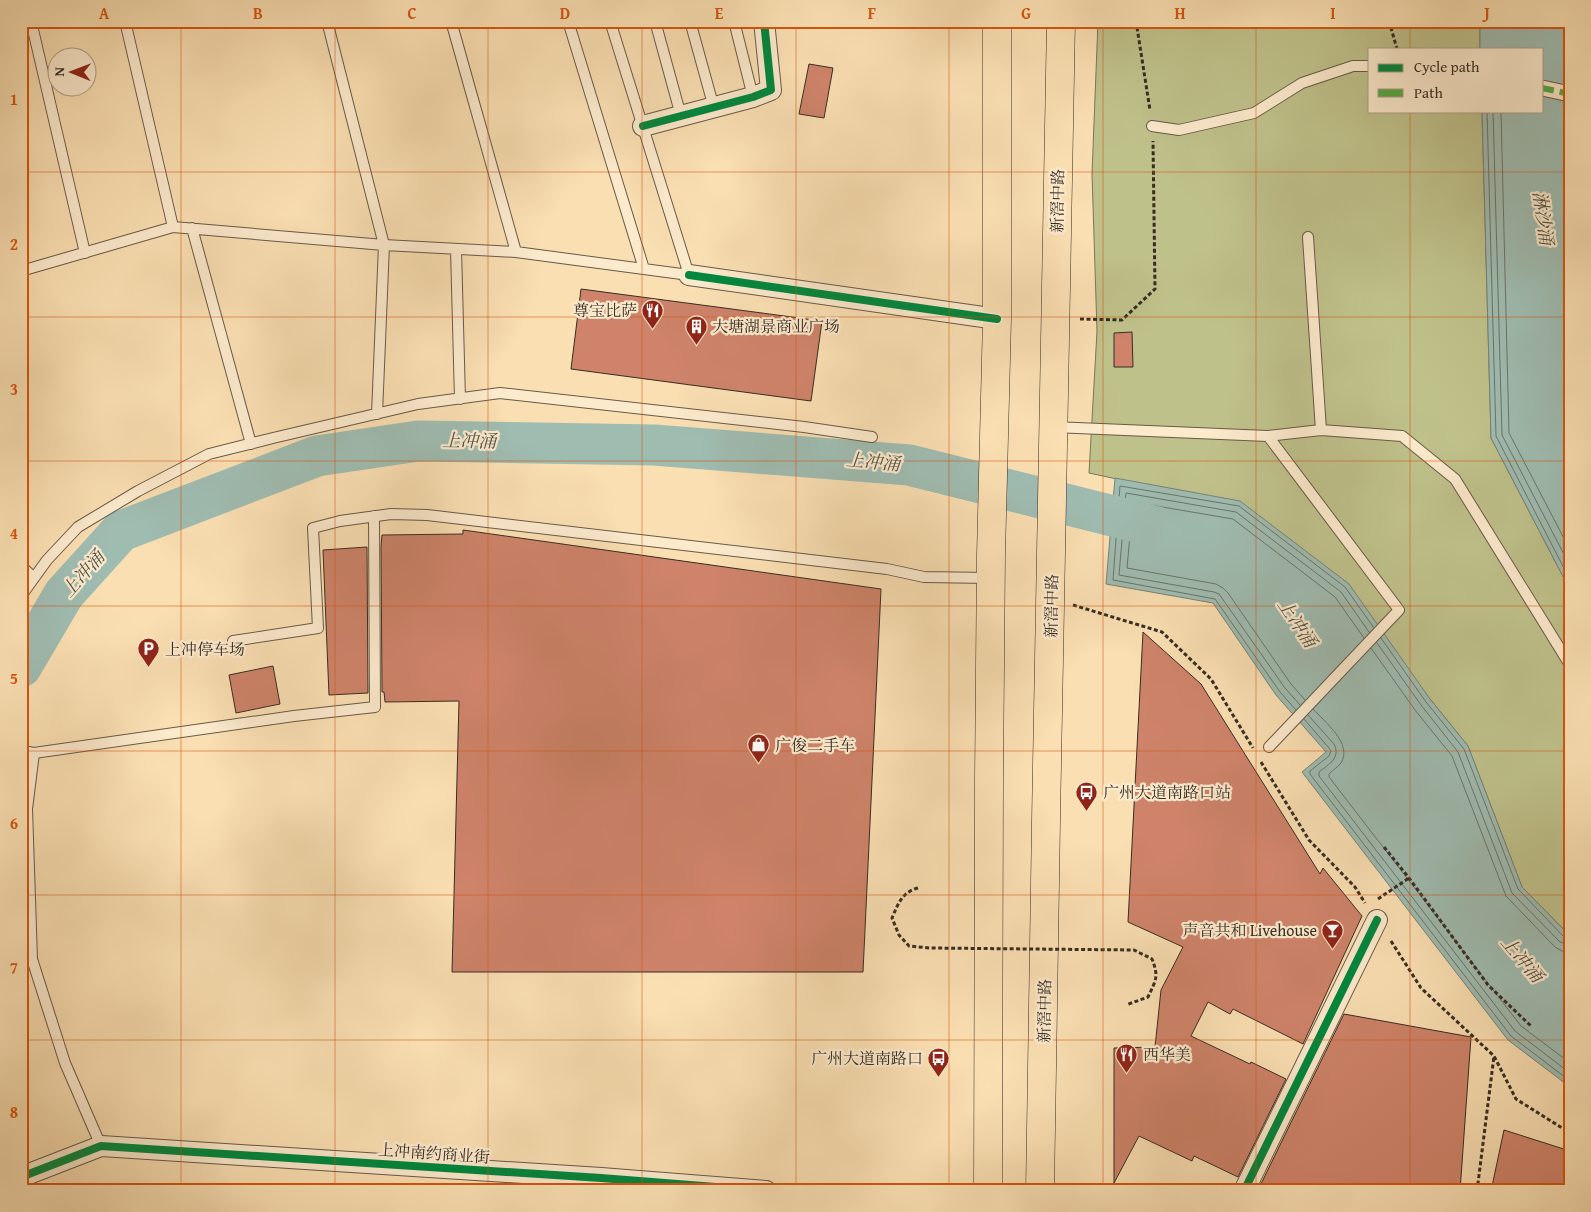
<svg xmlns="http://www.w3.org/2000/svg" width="1591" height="1212" font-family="'Gentium Book Plus','Noto Serif SC',serif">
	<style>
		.green { fill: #bfc18b; stroke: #7b7758 }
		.water { fill: #9fbcb1; stroke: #758379 }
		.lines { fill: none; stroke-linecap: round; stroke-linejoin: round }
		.shore { stroke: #6b746a; stroke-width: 1 }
		.river { stroke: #9fbcb1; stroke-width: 41 }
		.building { fill: #ce836a; stroke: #372d24 }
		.service-casing { stroke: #685a48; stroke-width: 12 }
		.pedestrian-casing { stroke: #685a48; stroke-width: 17 }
		.minor-casing { stroke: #685a48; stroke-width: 22 }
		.trunk-casing { stroke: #372d24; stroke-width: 29 }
		.path { stroke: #372d24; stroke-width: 3; stroke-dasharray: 4 2.5; stroke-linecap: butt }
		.service { stroke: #fceacd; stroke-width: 10 }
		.pedestrian { stroke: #fceacd; stroke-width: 15 }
		.minor { stroke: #fceacd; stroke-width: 20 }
		.trunk { stroke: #fadfb2; stroke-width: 28 }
		.path-bridge { stroke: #372d24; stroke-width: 3; stroke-dasharray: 4 2.5; stroke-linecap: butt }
		.quiet { stroke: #55ab44; stroke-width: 6; stroke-dasharray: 12 6; stroke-linecap: butt }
		.cycleway-casing { stroke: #fceacd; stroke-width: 11 }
		.cycleway { stroke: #00873e; stroke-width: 8 }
		.grid { fill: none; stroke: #d6550e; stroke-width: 1; stroke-opacity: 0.55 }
		.labels { text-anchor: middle; stroke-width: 4.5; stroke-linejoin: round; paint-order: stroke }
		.street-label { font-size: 16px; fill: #372d24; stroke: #fceacd }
		.poi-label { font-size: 16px; fill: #372d24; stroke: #fceacd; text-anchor: start }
		.water-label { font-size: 18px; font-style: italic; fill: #515147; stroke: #fceacd }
		.neatline { fill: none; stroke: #d6550e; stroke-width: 2 }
		.grid-label { font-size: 16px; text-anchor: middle; font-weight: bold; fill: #d6550e }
	</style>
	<rect width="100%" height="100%" fill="#fadfb2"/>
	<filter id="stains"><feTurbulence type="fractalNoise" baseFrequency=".004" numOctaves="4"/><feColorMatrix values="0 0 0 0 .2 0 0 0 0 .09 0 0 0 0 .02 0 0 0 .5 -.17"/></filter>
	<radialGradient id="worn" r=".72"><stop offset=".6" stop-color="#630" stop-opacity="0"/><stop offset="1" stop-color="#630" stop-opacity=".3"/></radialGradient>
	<path class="green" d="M1098,21h382v28h-110v62h112l9,327 79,152v346l-48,-49 -54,-141 -38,-47 -290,-215 -51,-11 8,-142 -5,-157z"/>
	<path class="water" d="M1480,21h90v569l-79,-152 -9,-327h60v-62h-62z
		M1115,478l125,23 109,83 81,115 38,47 54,141 48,49v151l-62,-47 -206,-268 24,-20 -50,-57 -63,-92 -107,-19z"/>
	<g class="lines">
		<path class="shore" d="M1487,111l9,325 74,144
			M1493,111l9,324 68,131
			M1501,111l8,322 61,117
			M1381,638l45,64 38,47 54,140 46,48 6,2
			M1377,643l44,62 37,47 54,141 48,49 10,3
			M1371,648l44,62 37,46 54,140 49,51 7,4 8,2
			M1305,700l-14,-16 -63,-91 -5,-5 -7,-4 -89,-16 6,-66 100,17 102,78 29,41
			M1300,705l-15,-17 -66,-94 -5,-2 -95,-17 7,-82 110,19 105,80 28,40
			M1313,709c12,13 40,35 28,54 -3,4 -8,7 -12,11v3l192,249 49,37
			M1296,710l-16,-18 -65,-93 -102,-19 7,-94 119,20 106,81 29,41
			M1308,715l26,29c7,14 -5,20 -15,28v4l196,255 55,42
			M1304,719l25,29 2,3 -2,5 -19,15v3l201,262 59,45"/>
		<path class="river" d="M21,667l43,-73 57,-63 196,-75 101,-15 236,4 255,20 248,62 10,5"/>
	</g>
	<path class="building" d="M809,64l24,4 -9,50 -25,-4z
		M581,289l241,32 -11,80 -240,-32z
		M1132,332l1,35h-19v-34z
		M463,530l418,59 -18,383h-411l7,-271 -74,1 -1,-10h-2l-1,-145 1,-12 81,-1z
		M367,547l1,146 -39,2 -6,-145z
		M1143,632l58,52 119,190 3,-6 39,48 -59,128 -70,-35 -3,5 -22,-12 -17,34 59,28 1,-2 35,17 -48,98 -44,-21 -2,5 -53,-25 -25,47v-135l41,-1 6,-57 22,-43 -55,-25z
		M273,666l7,38 -44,9 -7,-38z
		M1344,1014l127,23 -11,154h-195l-6,-3z
		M1504,1130l66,21v40h-79z"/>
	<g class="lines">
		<defs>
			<path id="service" d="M31,21l54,232
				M125,21l48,206
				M327,21l57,224 -7,169
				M451,21l65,231
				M568,21l76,248
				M655,21l26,95
				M690,21l24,87
				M734,21l19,76
				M1152,126l27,4 75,-17 48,-30 51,-17h17
				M192,228l59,216
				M456,249l4,150
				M21,271l152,-44 211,18 132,7 173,23 -79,-254
				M1053,427l215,9 53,-6 -13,-193
				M1321,430l81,6 53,43 115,186
				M1268,436l131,174 -130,137
				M21,566l13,12
				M21,596l26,-36 31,-33 60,-36 71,-37 64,-16 145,-34 82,-11 304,34 68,10
				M233,641l85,-13 -5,-100 27,-7 51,-7 36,1 460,54 37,8 65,1
				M21,750l13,3 260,-37 81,-9 -1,-191
				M34,753l-7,56 5,150 33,104 36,83"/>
			<path id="pedestrian" d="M1542,88l28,6"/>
			<path id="minor" d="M643,126l110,-29 18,-7 -7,-69
				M689,275l308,44
				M21,1177l80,-31 500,32 165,13
				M1244,1191l133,-271"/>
			<path id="trunk" d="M988,1191l1,-412 2,-224 6,-236v-298
				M1040,1191c7,-390 11,-780 21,-1170"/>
		</defs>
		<use href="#service" class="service-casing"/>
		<use href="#pedestrian" class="pedestrian-casing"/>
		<use href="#minor" class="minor-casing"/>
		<use href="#trunk" class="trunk-casing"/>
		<path class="path" d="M1136,21l14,89
			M1389,21l8,28
			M1080,319l42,1 33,-31 -2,-148
			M1073,605l89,27 49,47 42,69
			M1261,762l48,78 46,47 10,16
			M1384,847l25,31 79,107 44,42
			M1378,899l31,-21
			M1391,941l30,47 73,68 22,43 54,34
			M1477,1191l17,-135"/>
		<use href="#service" class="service"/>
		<use href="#pedestrian" class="pedestrian"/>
		<use href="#minor" class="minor"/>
		<use href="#trunk" class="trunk"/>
		<path class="path-bridge" d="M918,888c-16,4 -20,16 -26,30l7,17 10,11 21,2 204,2 18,9c7,18 4,21 -4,38l-22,8"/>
		<path class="quiet" d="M1542,88l28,6"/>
		<defs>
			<path id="cycleway" d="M643,126l110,-29 18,-7 -7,-69
				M689,275l308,44
				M21,1177l80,-31 500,32 165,13
				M1244,1191l133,-271"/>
		</defs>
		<use href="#cycleway" class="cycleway-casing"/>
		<use href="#cycleway" class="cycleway"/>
	</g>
	<path class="grid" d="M181,21v1170M335,21v1170M488,21v1170M642,21v1170M796,21v1170M949,21v1170M1103,21v1170M1256,21v1170M1410,21v28M1410,111v1080M21,172h1549M21,317h1549M21,461h1549M21,606h1549M21,751h1549M21,895h1549M21,1040h1549"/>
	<defs>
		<symbol id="restaurant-pin" viewBox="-11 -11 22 30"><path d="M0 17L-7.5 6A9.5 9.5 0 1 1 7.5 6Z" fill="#8f2418" stroke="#fceacd"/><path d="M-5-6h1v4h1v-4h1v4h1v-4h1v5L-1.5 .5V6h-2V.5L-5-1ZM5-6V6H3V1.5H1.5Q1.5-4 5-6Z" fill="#fff"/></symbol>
		<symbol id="building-pin" viewBox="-11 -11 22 30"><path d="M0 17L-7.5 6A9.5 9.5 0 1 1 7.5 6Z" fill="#8f2418" stroke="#fceacd"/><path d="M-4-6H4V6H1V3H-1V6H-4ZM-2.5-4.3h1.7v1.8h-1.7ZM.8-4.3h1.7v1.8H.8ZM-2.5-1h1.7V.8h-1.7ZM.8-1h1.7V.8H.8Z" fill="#fff"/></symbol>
		<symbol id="parking-pin" viewBox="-11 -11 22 30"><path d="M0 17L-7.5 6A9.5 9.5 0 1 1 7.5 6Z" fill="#8f2418" stroke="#fceacd"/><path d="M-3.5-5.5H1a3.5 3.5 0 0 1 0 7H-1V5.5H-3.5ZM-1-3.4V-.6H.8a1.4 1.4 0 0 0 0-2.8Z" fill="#fff"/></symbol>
		<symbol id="shop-pin" viewBox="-11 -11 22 30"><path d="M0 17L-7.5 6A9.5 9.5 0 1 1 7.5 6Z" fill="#8f2418" stroke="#fceacd"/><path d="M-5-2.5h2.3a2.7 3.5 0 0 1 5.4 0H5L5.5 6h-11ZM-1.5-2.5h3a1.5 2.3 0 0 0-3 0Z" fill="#fff"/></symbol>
		<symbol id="bus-pin" viewBox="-11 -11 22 30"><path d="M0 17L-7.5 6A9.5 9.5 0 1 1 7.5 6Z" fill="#8f2418" stroke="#fceacd"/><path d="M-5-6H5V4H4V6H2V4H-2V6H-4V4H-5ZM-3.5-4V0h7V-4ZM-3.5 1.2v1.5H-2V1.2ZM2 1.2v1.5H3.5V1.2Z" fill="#fff"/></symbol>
		<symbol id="bar-pin" viewBox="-11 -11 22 30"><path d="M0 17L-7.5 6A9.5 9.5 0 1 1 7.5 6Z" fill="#8f2418" stroke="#fceacd"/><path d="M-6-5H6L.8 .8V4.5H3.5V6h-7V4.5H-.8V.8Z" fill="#fff"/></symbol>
	</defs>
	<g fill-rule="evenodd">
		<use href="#restaurant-pin" x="640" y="298" width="25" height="34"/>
		<use href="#building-pin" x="684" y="314" width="25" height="34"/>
		<use href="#parking-pin" x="136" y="636" width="25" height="34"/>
		<use href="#shop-pin" x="746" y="732" width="25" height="34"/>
		<use href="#bus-pin" x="1074" y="780" width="25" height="34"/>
		<use href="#bar-pin" x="1320" y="918" width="25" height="34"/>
		<use href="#restaurant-pin" x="1114" y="1042" width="25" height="34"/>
		<use href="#bus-pin" x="926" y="1046" width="25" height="34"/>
	</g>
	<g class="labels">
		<g class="street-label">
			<text transform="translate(1057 201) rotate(-89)" y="6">新滘中路</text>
			<text transform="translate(1051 606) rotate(-89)" y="6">新滘中路</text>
			<text transform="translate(1044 1011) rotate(-89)" y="6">新滘中路</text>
			<text transform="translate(434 1153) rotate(4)" y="6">上冲南约商业街</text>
		</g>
		<g class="poi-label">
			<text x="637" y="316" text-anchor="end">尊宝比萨</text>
			<text x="712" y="332">大塘湖景商业广场</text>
			<text x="165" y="655">上冲停车场</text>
			<text x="775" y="751">广俊二手车</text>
			<text x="1103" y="798">广州大道南路口站</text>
			<text x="1317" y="936" text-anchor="end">声音共和 Livehouse</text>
			<text x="1143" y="1060">西华美</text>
			<text x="923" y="1064" text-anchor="end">广州大道南路口</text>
		</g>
		<g class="water-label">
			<text transform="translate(1543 218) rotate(82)" y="6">淋沙涌</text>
			<text transform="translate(469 441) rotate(1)" y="6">上冲涌</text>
			<text transform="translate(873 462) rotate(5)" y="6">上冲涌</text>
			<text transform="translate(83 574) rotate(-49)" y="6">上冲涌</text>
			<text transform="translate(1297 623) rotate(56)" y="6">上冲涌</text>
			<text transform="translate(1522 959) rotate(50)" y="6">上冲涌</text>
		</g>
	</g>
	<rect width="1591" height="1212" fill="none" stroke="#fadfb2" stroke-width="55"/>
	<rect x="1368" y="48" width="175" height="65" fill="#fceacd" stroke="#ad9e89"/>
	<rect x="1378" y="64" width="25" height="8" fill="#00873e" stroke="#ad9e89"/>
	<text x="1414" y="72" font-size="15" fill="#372d24">Cycle path</text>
	<rect x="1378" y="89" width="25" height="8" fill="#55ab44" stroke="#ad9e89"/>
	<text x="1414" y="98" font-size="15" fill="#372d24">Path</text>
	<g transform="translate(72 72) rotate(271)"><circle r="24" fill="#fceacd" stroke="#ad9e89"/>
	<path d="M0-4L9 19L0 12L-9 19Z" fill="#8f2418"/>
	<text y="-8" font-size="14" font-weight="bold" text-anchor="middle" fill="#372d24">N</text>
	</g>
	<rect x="28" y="28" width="1536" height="1156" class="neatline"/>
	<g class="grid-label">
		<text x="104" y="19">A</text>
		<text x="258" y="19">B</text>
		<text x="412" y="19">C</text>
		<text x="565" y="19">D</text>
		<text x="719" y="19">E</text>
		<text x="872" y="19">F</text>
		<text x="1026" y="19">G</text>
		<text x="1180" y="19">H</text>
		<text x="1333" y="19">I</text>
		<text x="1487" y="19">J</text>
		<text x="14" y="105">1</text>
		<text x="14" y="250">2</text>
		<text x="14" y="395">3</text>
		<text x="14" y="539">4</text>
		<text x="14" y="684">5</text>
		<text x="14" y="829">6</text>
		<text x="14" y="973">7</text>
		<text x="14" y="1118">8</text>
	</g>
	<rect width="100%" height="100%" filter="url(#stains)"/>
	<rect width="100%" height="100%" fill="url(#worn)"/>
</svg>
